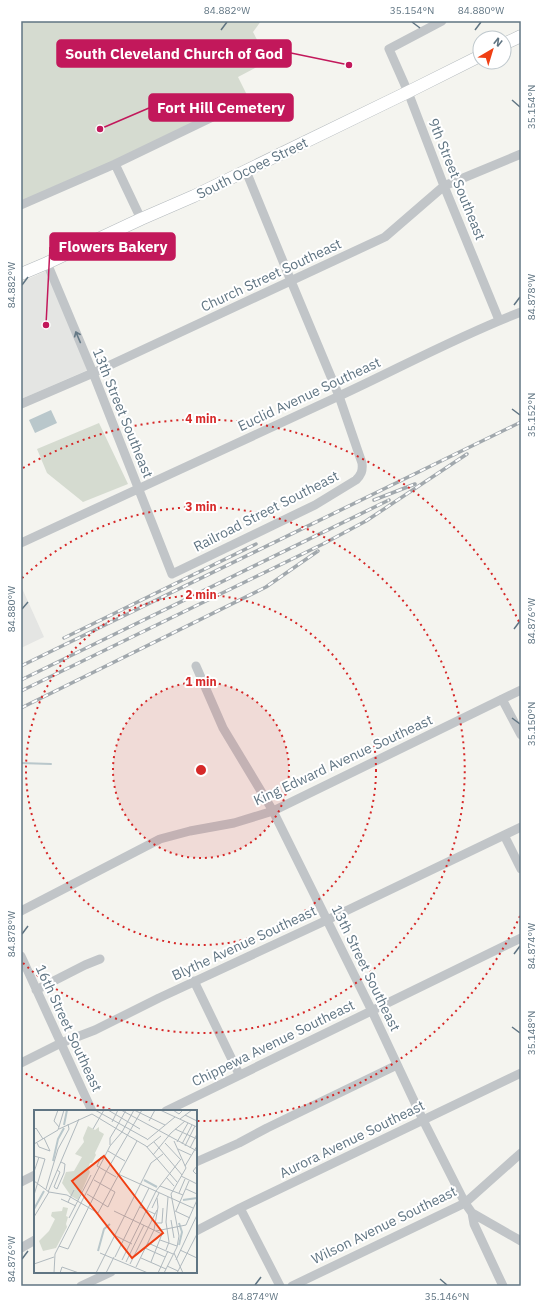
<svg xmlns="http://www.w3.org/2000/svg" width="542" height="1307" font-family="'IBM Plex Sans',sans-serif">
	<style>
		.built { fill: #e4e5e3 }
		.green { fill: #d5dbd0 }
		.water { fill: #b9c7cb }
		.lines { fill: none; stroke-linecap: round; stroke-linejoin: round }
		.stream { stroke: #b9c7cb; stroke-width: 2 }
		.secondary-casing { stroke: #b3b9bd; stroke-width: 13 }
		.street { stroke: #c1c5c8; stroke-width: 9 }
		.secondary { stroke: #fff; stroke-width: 12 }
		.rail-casing { stroke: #a1a8ad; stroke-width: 3.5 }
		.rail { stroke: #fff; stroke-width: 2; stroke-dasharray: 6; stroke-linecap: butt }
		.oneway { stroke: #657986 }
		.ticks { fill: none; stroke: #607583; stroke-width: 1.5 }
		.ring { fill: none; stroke: #d62828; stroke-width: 2; stroke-dasharray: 2 4 }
		.labels { text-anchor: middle; stroke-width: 4; stroke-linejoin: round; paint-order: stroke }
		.street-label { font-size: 14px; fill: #607583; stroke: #fff }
		.inset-river { fill: none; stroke: #b9c7cb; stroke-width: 2 }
		.inset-road { fill: none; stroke: #b0b9be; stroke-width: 1 }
		.view { fill: #f03f13; fill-opacity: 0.15; stroke: #f03f13; stroke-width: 2 }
		.inset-edge { fill: none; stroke: #607583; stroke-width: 2 }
		.centre { fill: #d62828; stroke: #fff; stroke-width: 2 }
		.ring-label { font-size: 12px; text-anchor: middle; font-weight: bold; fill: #d62828; stroke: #fff; stroke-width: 4; stroke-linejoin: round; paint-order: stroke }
		.leader { fill: none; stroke: #c2185b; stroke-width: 1.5 }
		.callout-dot { fill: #c2185b; stroke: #fff; stroke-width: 1.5 }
		.callout { fill: #c2185b; stroke: #c2185b; stroke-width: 1.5 }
		.callout-label { font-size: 15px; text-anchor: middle; font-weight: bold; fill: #fff }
		.neatline { fill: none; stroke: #607583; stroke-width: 1.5 }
		.ticks-label { font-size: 10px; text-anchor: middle; fill: #607583 }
	</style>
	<rect width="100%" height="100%" fill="#f4f4ef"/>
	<path class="built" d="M46,271l44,98 -69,30v-117z
		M21,586l23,51 -23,11z"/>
	<path class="green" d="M21,21h240l-8,11 15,29 -30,16 10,20 -137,65 -90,40z
		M99,423l29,61 -45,18 -36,-29 -10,-24z"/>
	<path class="water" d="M51,410l6,13 -22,10 -6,-13z"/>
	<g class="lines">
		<path class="stream" d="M21,763l30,1"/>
		<defs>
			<path id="secondary" d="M504,44l17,-8
				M21,274l26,-11 94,-44 53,-23 214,-104 72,-36"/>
		</defs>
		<use href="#secondary" class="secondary-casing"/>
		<path class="street" d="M442,21l-53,28 19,43 36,94 55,134
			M115,164l26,55
			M21,205l94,-41 135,-65
			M47,263l46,110 79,201 143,-69 41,-25c5,-5 7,-9 6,-17l-23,-67 -48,-115 -45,-110
			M21,404l72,-31 292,-136 59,-51 77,-32
			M21,543c105,-49 211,-97 316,-146 61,-28 121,-61 184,-85
			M196,666l27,62 50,83 99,200 51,109 42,83 7,10 2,11 29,62
			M502,699l19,36
			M504,835l17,34
			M21,911l139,-72 30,-8 44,-8 39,-12 248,-121
			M21,956l71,155
			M194,981l45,93
			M36,990l49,-25 15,-6
			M21,1063l40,-20 34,-13 64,-32 168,-78 194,-93
			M166,1111l355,-173
			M196,1162l43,-19 28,-15 130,-63
			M21,1182l14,-7
			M240,1208l40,78
			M472,1213l49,28
			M196,1231l44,-23 281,-135
			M21,1248l14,-8
			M81,1286l30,-14
			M292,1286l173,-83 56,-50"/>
		<use href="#secondary" class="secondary"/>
		<defs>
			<path id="rail" d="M374,500l41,-16
				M64,638l192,-94
				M21,666l500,-244
				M21,680l368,-180
				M21,691l302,-147 43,-23 101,-67
				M21,708l245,-121 52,-36"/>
		</defs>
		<use href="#rail" class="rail-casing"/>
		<use href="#rail" class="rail"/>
	</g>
	<defs><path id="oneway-shaft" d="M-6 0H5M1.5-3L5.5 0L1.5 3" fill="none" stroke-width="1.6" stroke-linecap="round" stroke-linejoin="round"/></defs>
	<use class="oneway" href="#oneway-shaft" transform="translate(78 337) rotate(-113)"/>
	<path class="ticks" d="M412,22l8,6M221,30l6,-8M475,30l6,-8M512,100l8,7M22,285l6,-8M514,305l6,-8M512,409l8,6M22,609l6,-7M514,629l6,-8M512,718l8,6M22,934l6,-8M514,954l6,-8M512,1027l8,6M22,1259l6,-8M440,1279l7,6M255,1285l6,-8"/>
	<circle cx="201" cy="770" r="88" fill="#d62828" fill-opacity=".12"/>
	<g class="ring">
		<circle cx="201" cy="770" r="88"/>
		<circle cx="201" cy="770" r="175"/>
		<path d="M22 578A263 263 0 1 1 22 962"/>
		<path d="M520 916A351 351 0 0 1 198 1121M116 1111A351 351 0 0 1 23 1072M23 468A351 351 0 0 1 520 624"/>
	</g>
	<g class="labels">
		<g class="street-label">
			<text transform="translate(252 168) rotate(-26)" y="5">South Ocoee Street</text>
			<text transform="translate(457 179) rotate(68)" y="5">9th Street Southeast</text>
			<text transform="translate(271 275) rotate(-25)" y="5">Church Street Southeast</text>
			<text transform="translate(309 394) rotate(-25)" y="5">Euclid Avenue Southeast</text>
			<text transform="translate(123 413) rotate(68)" y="5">13th Street Southeast</text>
			<text transform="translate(266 511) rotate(-27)" y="5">Railroad Street Southeast</text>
			<text transform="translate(343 760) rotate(-25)" y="5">King Edward Avenue Southeast</text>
			<text transform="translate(244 943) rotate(-25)" y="5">Blythe Avenue Southeast</text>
			<text transform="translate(366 968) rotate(64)" y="5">13th Street Southeast</text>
			<text transform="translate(69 1028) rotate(65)" y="5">16th Street Southeast</text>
			<text transform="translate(273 1043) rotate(-26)" y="5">Chippewa Avenue Southeast</text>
			<text transform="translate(352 1139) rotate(-26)" y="5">Aurora Avenue Southeast</text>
			<text transform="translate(384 1225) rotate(-26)" y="5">Wilson Avenue Southeast</text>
		</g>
	</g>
	<g transform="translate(34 1110)">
		<rect width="163" height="163" fill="#f4f4ef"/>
		<path d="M54,16l7,4 4,-3v4l5,3 -9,19 1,2 -4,8h-2l-2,5 2,4 -12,28 -7,-4 -9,-13 4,-11 8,-1 8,-14 -7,-3 9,-12 -1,-4zM29,97l5,1 -2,8 2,1 -2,7 1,3 -11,21 -13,3 -4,-10 10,-10 6,-12 -4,-3 1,-4 10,-1z" fill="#d5dbd0"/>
		<path class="inset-river" d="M30,15l3,-15M19,51l5,-22 6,-11M110,70l13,7M149,90l14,-2M0,99l10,-18M145,113l3,9 -3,13M64,141l6,-22 6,-5"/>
		<path class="inset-road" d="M24,0l-4,11 5,6M61,0l52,29M74,0l32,19M87,0l76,41M100,0l31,15M126,0l37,17M139,0l6,4 4,-4M151,5l12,6M146,9l12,-9M115,11l6,-11M78,12l6,-12M82,18l10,-18M25,19l33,-15 30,18 12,-22M59,19l11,-19M141,19l22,10M0,20l2,-2 7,11M113,30l28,-23M120,32l28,33M143,32l11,-19M3,33l2,4 11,4 -6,-13M131,33l16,17M0,34l24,-14 6,-20M148,34l10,-19M76,35v-7l6,-10M151,36l10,-20M113,37l14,-11M156,38l7,-14M144,39l13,6M74,41l17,10M119,45l18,-22 14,-12M0,46l11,3 -11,36M70,49l-3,-2 -4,9 19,11M151,56l12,-20M163,56l-4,5 4,4M23,60l3,2 -6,15 3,2 7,-16 1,-9 -4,-2M0,62l5,-15M84,64l75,34M147,66l16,8M132,67l8,9M0,71l15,11 18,3 31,18 39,-72M126,76l23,9M12,79l12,-40 11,-20 -1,-5M152,79l11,5M14,82l31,-73M145,83l6,-14M53,84l21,13 7,-15 -21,-12M27,89l15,7M34,92l6,-12M106,97l15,7M118,98l7,-15M80,101l48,23 -11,28M141,101l15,7M142,101l13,-30M0,107l15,-25M35,108l22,-43M137,110l3,18M122,113h6l1,-15M122,121l30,-6 11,-25M80,125l18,9M126,130l17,6M114,133l25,11M25,136l9,3 38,-77 36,-62M111,138l20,9M132,140l3,-8 -3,-20 2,-25M146,140l17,8M66,143l48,20M140,143l9,20M81,147l34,-69M107,148l25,11M88,150l34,-69 25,-32M142,150l21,-45M92,152l18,-37M0,154l20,-7M96,154l27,-54M133,156l11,5M102,157l18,-37 4,-23 -1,-9M20,163l1,-19 55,-108 12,-14 24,14 31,36M26,163l2,-6 17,6M62,163l55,-110 12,-9M72,163l8,-16M124,163l10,-22M130,163l13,-26 2,-11 -8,-42 15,-26 -12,-27M143,163l20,-39"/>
		<path class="view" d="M70,46l59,77 -31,25 -60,-77z"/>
		<rect width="163" height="163" class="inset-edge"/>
	</g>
	<circle cx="201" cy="770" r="6" class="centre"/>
	<g class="ring-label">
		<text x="201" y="423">4 min</text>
		<text x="201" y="511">3 min</text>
		<text x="201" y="599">2 min</text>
		<text x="201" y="686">1 min</text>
	</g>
	<path class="leader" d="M349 65L291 53M100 129L149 108M46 325L50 247"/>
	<g class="callout-dot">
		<circle cx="349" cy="65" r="4"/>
		<circle cx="100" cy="129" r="4"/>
		<circle cx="46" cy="325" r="4"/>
	</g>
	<g class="callout">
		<rect x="57" y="40" width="234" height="27" rx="4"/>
		<rect x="149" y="94" width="144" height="27" rx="4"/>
		<rect x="50" y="233" width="125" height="27" rx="4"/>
	</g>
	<g class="callout-label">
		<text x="174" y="59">South Cleveland Church of God</text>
		<text x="221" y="113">Fort Hill Cemetery</text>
		<text x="113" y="252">Flowers Bakery</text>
	</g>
	<rect width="542" height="1307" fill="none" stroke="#ffffff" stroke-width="44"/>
	<g transform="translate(492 50) rotate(38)"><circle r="19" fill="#ffffff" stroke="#bfc8cd"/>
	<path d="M0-3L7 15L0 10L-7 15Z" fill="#f03f13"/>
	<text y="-6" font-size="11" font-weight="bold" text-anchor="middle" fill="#607583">N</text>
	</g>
	<rect x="22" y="22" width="498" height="1263" class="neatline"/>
	<g class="ticks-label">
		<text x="227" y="14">84.882°W</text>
		<text x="412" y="14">35.154°N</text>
		<text x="481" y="14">84.880°W</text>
		<text transform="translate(531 107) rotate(-90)" y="4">35.154°N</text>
		<text transform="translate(11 285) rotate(-90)" y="4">84.882°W</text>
		<text transform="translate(531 297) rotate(-90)" y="4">84.878°W</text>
		<text transform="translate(531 415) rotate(-90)" y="4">35.152°N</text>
		<text transform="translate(11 609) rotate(-90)" y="4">84.880°W</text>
		<text transform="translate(531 621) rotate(-90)" y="4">84.876°W</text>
		<text transform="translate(531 724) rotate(-90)" y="4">35.150°N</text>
		<text transform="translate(11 934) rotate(-90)" y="4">84.878°W</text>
		<text transform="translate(531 946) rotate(-90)" y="4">84.874°W</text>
		<text transform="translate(531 1033) rotate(-90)" y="4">35.148°N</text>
		<text transform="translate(11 1259) rotate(-90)" y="4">84.876°W</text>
		<text x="255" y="1300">84.874°W</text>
		<text x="447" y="1300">35.146°N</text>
	</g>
</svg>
